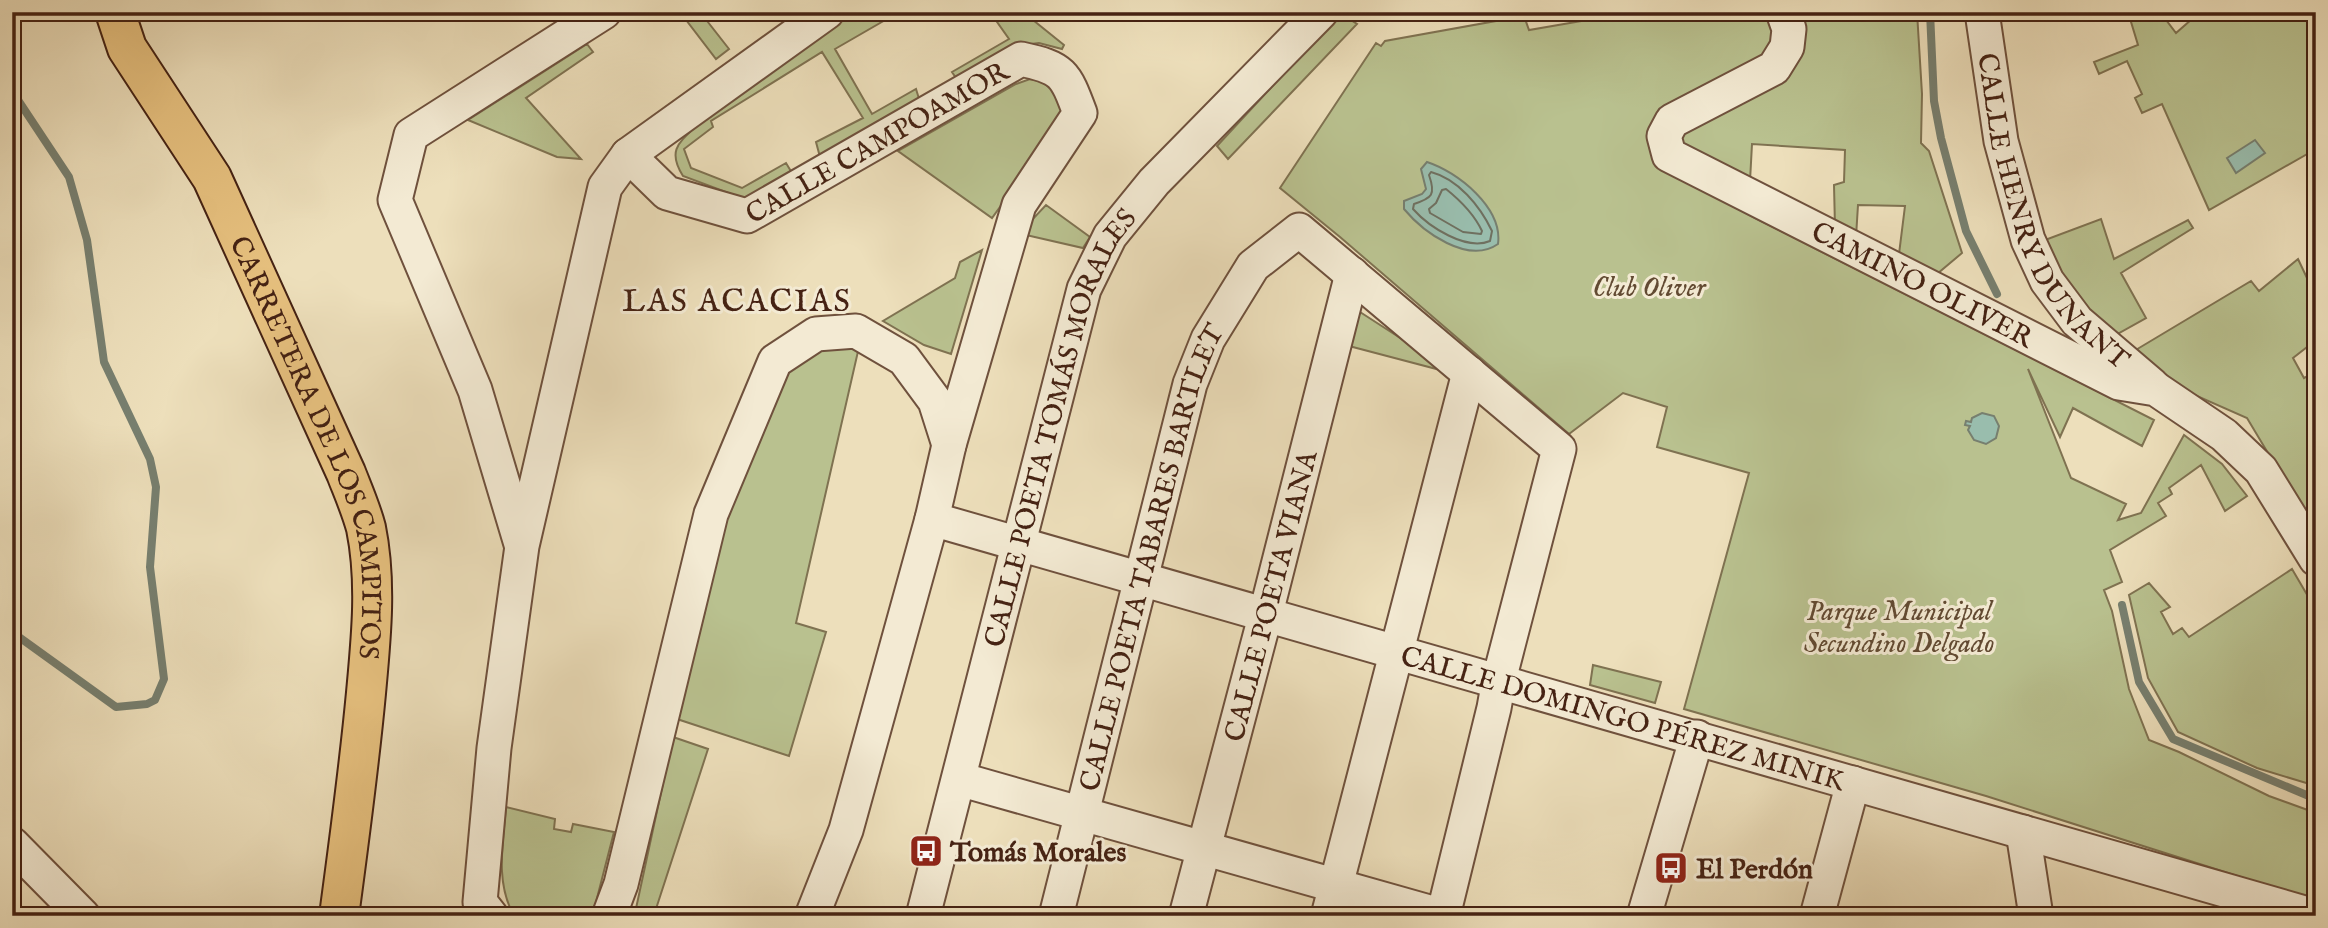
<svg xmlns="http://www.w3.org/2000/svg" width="2328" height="928" font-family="'IM FELL English',serif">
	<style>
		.green { fill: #b9c18f; stroke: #7f7251; stroke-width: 2 }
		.water { fill: #99bdad; stroke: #777f6f; stroke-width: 2 }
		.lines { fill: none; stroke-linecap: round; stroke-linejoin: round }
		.shore { stroke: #6f7060; stroke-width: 2 }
		.stream { stroke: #777f6f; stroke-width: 8 }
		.minor-casing { stroke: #6f513d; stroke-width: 37 }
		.major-casing { stroke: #452213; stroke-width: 42 }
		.minor { stroke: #f3ead3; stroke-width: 33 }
		.major { stroke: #e6c07e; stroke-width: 38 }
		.labels { text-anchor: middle; stroke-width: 6; stroke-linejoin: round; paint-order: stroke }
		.street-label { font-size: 28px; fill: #452213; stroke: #f3ead3 }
		.park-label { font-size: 28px; font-style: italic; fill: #624a32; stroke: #f3ead3 }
		.poi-label { font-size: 28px; font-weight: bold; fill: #452213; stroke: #f3ead3; text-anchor: start }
		.quarter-label { font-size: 32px; letter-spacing: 2px; fill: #452213; stroke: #f3ead3 }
	</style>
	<rect width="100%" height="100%" fill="#eddfbb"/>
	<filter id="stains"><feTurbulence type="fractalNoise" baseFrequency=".00286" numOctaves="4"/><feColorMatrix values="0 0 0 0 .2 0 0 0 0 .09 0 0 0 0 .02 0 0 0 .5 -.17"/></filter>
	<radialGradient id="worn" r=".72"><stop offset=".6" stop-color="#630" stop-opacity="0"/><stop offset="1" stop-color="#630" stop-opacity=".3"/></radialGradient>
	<path class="green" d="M680,12h20l29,37 -13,10z
		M854,12h45l-64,37 37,65 44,-25 4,13 -100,55 -4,-15 47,-24 -41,-66 -111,69 2,6 -29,22 7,19 51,20 44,-25 6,10 -45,27 -64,-24c-15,-24 -6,-32 12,-49z
		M990,12h33l41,33 -2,4 -23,-6 -24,3 -59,32 -4,-6 57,-33z
		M1598,12h164l10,12 2,18 -12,20 -100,53 7,57 90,48 395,200 -12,26 -69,-38 -13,29 -32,-68 43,109 55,26 -8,16 23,-7 43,-78 38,29 25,32 -22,15 -24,-46 -32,23 3,6 -14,9 8,13 -56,34 12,32 -18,8 8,21 17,78 20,51 30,12 90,44 47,17v86l-41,-11 -289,-92 -302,-87 65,-236 -92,-26 10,-40 -44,-14 -54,41 -229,-197 -60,-49 96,-145 5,3 4,-5 139,-25 5,14 70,-12z
		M1798,12h119l5,82 -1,49 8,8 33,102 -31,26 -33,-17 7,-56 -47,-1 -2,32 -21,-10 -1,-42 10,-3 1,-32 -93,-6 -2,37 -71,-32c7,-44 48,-38 78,-59 7,-6 34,-65 41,-78z
		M2128,12h32l16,21 24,-21h116v137l-107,61 -47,-106 -20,9 -7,-15 7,-4 -15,-33 -28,13 -5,-12 44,-17z
		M1340,13l17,11 -129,135 -11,-13z
		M587,44l6,8 -67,46 55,61 -24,-2 -89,-37z
		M1030,79c17,2 25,13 34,27l-5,19 -67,93 -94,-67 118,-67z
		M1046,205l44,32 -7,11 -57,-13 3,-12z
		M2101,219l13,40 74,-39 5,8 -72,45 25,45 -34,19 -30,-29 -45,-65z
		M982,250l-31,104 -27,-9 -41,-24 72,-43 5,-16z
		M2298,259l18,38v43l-23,18 11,20 12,-7v156l-5,-2 -64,-107 -66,-29 -47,-38 117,-70 8,10z
		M1360,312l82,53 2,6 -95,-25z
		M835,339l24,8 -63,276 30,9 -37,124 -112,-37 28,-108 10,-61 55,-144 21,-39z
		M2292,569l24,41v176l-59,-18 -79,-36 -30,-54 -19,-83 20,-12 21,24 -9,5 12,22 9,-6 7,9z
		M1593,665l68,17 -6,21 -65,-18z
		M673,737l35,12 -54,166 -19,-2z
		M506,807l49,12 -1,10 17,3 2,-8 41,8 -19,74 -5,10h-76c-19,-34 -11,-72 -8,-109z"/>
	<path class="water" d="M2255,140l10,13 -29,20 -9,-15z
		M1427,162c31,10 76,46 71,82 -30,21 -75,-12 -94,-35v-8l18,-7 4,-5 -5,-20z
		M1982,413l12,3 5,10 -3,12 -10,6 -12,-4 -6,-10 2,-4 -5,-1 1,-4 5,1 1,-4z"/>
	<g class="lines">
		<path class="shore" d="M1431,172c27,7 49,34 61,59l-2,10c-24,10 -61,-14 -77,-32l1,-5c18,-6 22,-9 15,-29z
			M1446,189c15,12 28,25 36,42l-1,3 -18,-2 -33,-19 -1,-4 7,-6 6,-13z"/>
		<path class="stream" d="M1930,12l4,89 7,37 25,93 31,63
			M12,91l57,86 18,63 17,122 46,97 6,28 -6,80 14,112 -9,21 -8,4 -31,3 -104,-75
			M2122,605l17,77 34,57 143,60"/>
		<defs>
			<g id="minor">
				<path id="s1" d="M1783,12l6,17 -2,18 -13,21 -102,53 -8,15 5,19 450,228 37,6 68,46 37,35 55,89"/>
				<path id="s2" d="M1982,12l19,129 27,99 19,41 30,40 75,64"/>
				<path id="s3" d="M628,155l39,38 80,23 274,-157c42,9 44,14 59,54l-61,92 -70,240 -17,74 -86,311 -34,86"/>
				<path id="s4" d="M932,519l1383,397"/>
				<path d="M521,544l-46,-154 -80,-190 16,-65 193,-123"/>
				<path d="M959,779l484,137"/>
				<path d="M2023,832l13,84"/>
				<path d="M12,844l71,72"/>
				<path d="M491,916l-11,-14 14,-154 28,-202 83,-359 23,-32 199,-143"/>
				<path d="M609,916l12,-32 90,-370 64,-153 41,-27 40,-3 48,28 31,42 14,44"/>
				<path id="s5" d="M923,916l161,-627 26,-53 44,-54 167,-170"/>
				<path id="s6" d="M1056,916l134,-532 18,-45 45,-73 46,-36 260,219 -60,231 -5,28 -51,208"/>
				<path id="s7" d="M1186,916l80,-303 86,-339"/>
				<path d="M1328,916l141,-543"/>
				<path d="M1644,916l53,-179"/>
				<path d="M1817,916l36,-133"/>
			</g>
			<g id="major">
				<path id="s8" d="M115,12l12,36 85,130 134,295c7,18 15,36 20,55 11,54 5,111 0,165 -7,75 -17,149 -27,223"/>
			</g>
		</defs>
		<use href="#minor" class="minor-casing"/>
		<use href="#major" class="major-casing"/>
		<use href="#minor" class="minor"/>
		<use href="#major" class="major"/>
	</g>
	<defs>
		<symbol id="bus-square" viewBox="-11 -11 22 22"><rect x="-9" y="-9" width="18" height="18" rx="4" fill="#8f2418" stroke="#f3ead3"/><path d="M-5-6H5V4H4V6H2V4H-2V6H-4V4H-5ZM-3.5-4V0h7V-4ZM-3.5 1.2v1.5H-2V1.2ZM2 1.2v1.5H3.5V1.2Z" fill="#fff"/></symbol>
	</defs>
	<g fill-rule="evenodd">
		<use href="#bus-square" x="907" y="832" width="38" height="38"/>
		<use href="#bus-square" x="1652" y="849" width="38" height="38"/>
	</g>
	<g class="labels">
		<g class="street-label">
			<text dy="10" stroke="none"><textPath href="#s3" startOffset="287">CALLE CAMPOAMOR</textPath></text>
			<text dy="10" stroke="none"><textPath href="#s2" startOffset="217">CALLE HENRY DUNANT</textPath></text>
			<text dy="10" stroke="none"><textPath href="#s1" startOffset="497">CAMINO OLIVER</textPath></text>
			<text dy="10" stroke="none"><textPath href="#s5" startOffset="508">CALLE POETA TOMÁS MORALES</textPath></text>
			<text dy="10" stroke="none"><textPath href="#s8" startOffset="483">CARRETERA DE LOS CAMPITOS</textPath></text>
			<text dy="10" stroke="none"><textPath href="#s6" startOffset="371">CALLE POETA TABARES BARTLET</textPath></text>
			<text dy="10" stroke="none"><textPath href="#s7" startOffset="331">CALLE POETA VIANA</textPath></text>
			<text dy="10" stroke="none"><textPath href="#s4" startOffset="719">CALLE DOMINGO PÉREZ MINIK</textPath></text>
		</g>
		<g class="park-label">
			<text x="1649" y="296">Club Oliver</text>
			<text x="1899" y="620">Parque Municipal<tspan x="1899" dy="32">Secundino Delgado</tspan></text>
		</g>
		<g class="poi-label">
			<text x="950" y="861">Tomás Morales</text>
			<text x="1696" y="878">El Perdón</text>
		</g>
		<g class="quarter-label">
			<text x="737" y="311">LAS ACACIAS</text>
		</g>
	</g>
	<rect width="2328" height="928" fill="none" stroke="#eddfbb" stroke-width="42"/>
	<rect x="14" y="14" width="2300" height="900" fill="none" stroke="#452213" stroke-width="3.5"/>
	<rect x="21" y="21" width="2286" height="886" fill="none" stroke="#452213" stroke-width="2"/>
	<rect width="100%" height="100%" filter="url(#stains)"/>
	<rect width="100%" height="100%" fill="url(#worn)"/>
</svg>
